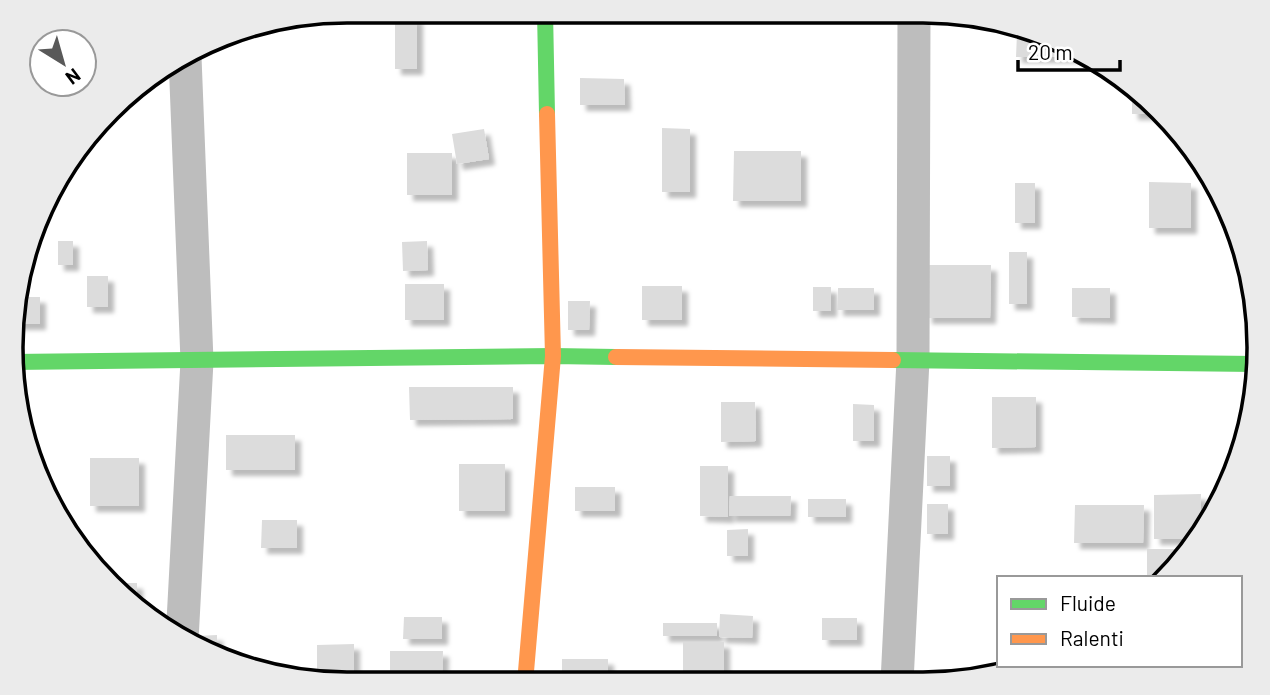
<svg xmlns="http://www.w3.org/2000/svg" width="1270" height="695" font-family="Barlow,sans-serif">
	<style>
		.building { fill: #dcdcdc; filter: url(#shadow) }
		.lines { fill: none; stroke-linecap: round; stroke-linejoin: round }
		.street { stroke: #bdbdbd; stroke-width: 33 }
		.fast { stroke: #63d668; stroke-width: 16 }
		.slow { stroke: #ff974d; stroke-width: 16 }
		.rim { fill: none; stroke: #000; stroke-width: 3.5 }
	</style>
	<defs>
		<filter id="shadow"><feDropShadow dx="6" dy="6" stdDeviation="2" flood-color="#0004"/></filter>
	</defs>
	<rect width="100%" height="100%" fill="#fff"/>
	<path class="building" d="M395,17h22v52h-22z
		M1017,33l63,20v4h-64z
		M580,78l44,1 1,26h-45z
		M1132,92l26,22h-26z
		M662,128l28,1v63h-28z
		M484,129l5,30 -32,5 -5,-30z
		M734,151h67v50h-68z
		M407,153h45v42h-45z
		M1149,182l42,1v45h-42z
		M1015,183h20v40h-20z
		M58,241h15v24h-15z
		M427,241l1,29 -25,1 -1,-29z
		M1009,252h18v52h-18z
		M926,265h65l-1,53h-64z
		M87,276h21v31h-21z
		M405,284h39v36h-39z
		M642,286h40v34h-40z
		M813,287h18v24h-18z
		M838,288h36v22h-37z
		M1072,288h38v30l-38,-1z
		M18,297h22v27h-24z
		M568,301h22l-1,29h-21z
		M409,387h104v32l-103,1z
		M992,397h44v50l-44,1z
		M721,402h34l1,39 -35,1z
		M853,404l21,1v36h-21z
		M226,435h69v35h-69z
		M927,456h23v30h-23z
		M90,458h49v48h-49z
		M459,464h46v47h-46z
		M700,466h28v51l-28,-1z
		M575,487h40v24h-40z
		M1201,494l-1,37 -7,8h-39v-44z
		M730,496h61l-1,20h-61z
		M808,499h38v18h-38z
		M927,504h21v30h-21z
		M1075,505h69l-1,38h-69z
		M262,520h35v28h-36z
		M748,529v27h-21v-26z
		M1147,549h36l-27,29h-9z
		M111,583h26v22z
		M720,614l33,2 -1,22 -33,-1z
		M404,617h38v22h-39z
		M822,618h35v22h-35z
		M663,623h54v13h-54z
		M217,635v16l-21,-7v-8z
		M683,642h41v31h-41z
		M354,644v28h-37v-27z
		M390,651h53l-1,32 -52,1z
		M562,659h46v24h-46z"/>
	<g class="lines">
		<path class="street" d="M182,640l15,-279 -12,-304
			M897,682l16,-322 1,-349"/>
		<path class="fast" d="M545,11l2,103
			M893,360l362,4
			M12,362l541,-6 63,1"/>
		<path class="slow" d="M616,357l277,3
			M525,683l28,-327 -6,-242"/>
	</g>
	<path d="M0 0H1270V695H0ZM347 23H923A324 324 0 0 1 1247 347V348A324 324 0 0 1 923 672H347A324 324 0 0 1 23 348V347A324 324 0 0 1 347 23Z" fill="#ebebeb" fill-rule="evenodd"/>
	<path class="rim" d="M347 23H923A324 324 0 0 1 1247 347V348A324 324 0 0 1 923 672H347A324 324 0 0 1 23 348V347A324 324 0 0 1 347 23Z"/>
	<rect x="997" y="576" width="245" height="91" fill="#ffffff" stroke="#999999" stroke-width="2"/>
	<rect x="1011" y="599" width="35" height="10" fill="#63d668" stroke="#999999" stroke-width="2"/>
	<text x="1060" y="611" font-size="21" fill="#000000">Fluide</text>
	<rect x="1011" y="634" width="35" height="10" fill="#ff974d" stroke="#999999" stroke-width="2"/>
	<text x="1060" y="646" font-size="21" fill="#000000">Ralenti</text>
	<g transform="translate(63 63) rotate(143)"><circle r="33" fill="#ffffff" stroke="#999999" stroke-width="2"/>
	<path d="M0-5L12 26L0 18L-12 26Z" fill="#595959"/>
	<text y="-10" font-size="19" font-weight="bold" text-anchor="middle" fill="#000000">N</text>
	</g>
	<path d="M1018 60v10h102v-10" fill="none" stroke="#000000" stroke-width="3.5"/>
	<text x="1028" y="60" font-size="21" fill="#000000" stroke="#ffffff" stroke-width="5" paint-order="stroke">20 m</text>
</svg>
